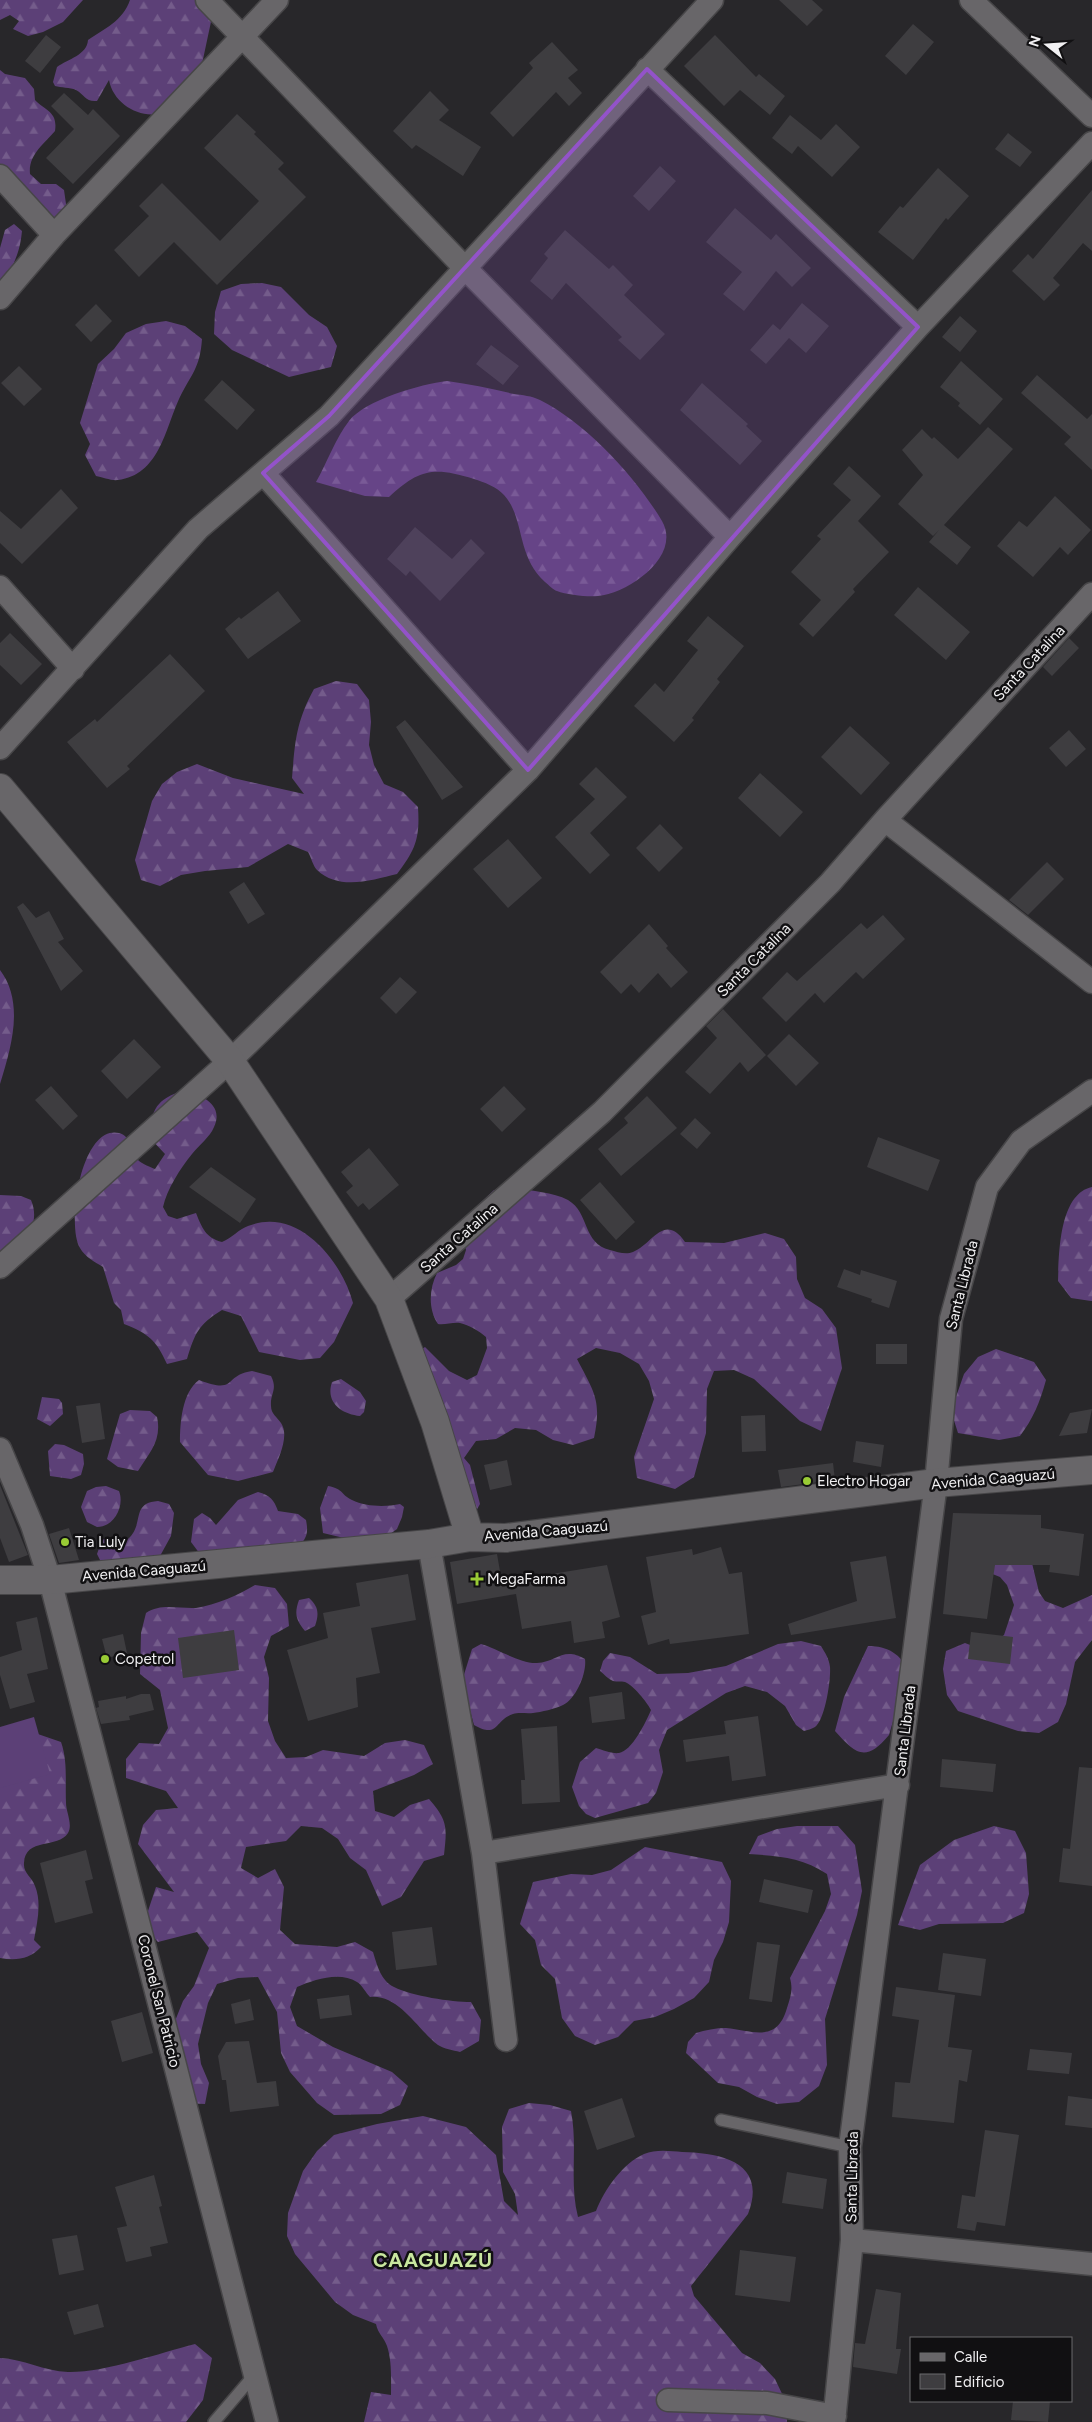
<svg xmlns="http://www.w3.org/2000/svg" width="1092" height="2422" font-family="Figtree,sans-serif">
	<style>
		.forest { fill: url(#forest-firs) }
		.park { fill: #5c4077 }
		.building { fill: #3e3d40 }
		.lines { fill: none; stroke-linecap: round; stroke-linejoin: round }
		.service-casing { stroke: #474648; stroke-width: 14 }
		.minor-casing { stroke: #474648; stroke-width: 25 }
		.tertiary-casing { stroke: #474648; stroke-width: 30 }
		.service { stroke: #686669; stroke-width: 11 }
		.minor { stroke: #686669; stroke-width: 22 }
		.tertiary { stroke: #686669; stroke-width: 28 }
		.marked { fill: #9353c9; fill-opacity: 0.2; stroke: #9353c9; stroke-width: 4; stroke-linejoin: round }
		.poi-dot { fill: #99cb35; stroke: #111012; stroke-width: 2 }
		.labels { text-anchor: middle; stroke-width: 5; stroke-linejoin: round; paint-order: stroke }
		.street-label { font-size: 15px; fill: #f1f0f2; stroke: #111012 }
		.poi-label { font-size: 15px; fill: #f1f0f2; stroke: #111012; text-anchor: start }
		.district-label { font-size: 20px; font-weight: bold; letter-spacing: 1px; fill: #c9e79f; stroke: #111012 }
	</style>
	<defs>
		<pattern id="forest-firs" width="22" height="20" patternUnits="userSpaceOnUse" patternTransform="scale(1.25)"><rect width="22" height="20" fill="#5c4077"/><path d="M5 1l3.5 6h-7zM16 11l3.5 6h-7z" fill="#745c8b"/></pattern>
	</defs>
	<rect width="100%" height="100%" fill="#28272a"/>
	<path class="forest" d="M0,0h83l-20,22 -20,10 -15,4 -15,-7 6,-8 -9,-6 -10,5z
		M130,0h74l8,17 -10,47 -45,50c-21,3 -44,-12 -48,-34l-12,21c-12,1 -12,-6 -21,-11 -6,-3 -15,-2 -21,-4l-2,-4 4,-15c11,-8 30,-12 31,-27 16,-11 35,-19 42,-40z
		M0,70l5,4 20,4 9,11 1,11c10,11 23,11 20,31 -11,13 -27,24 -25,43l11,10h15l8,6 3,21 -9,14 -58,-44z
		M14,224l8,7c-2,23 -10,38 -22,57v-40l5,-18z
		M262,283l19,4 28,28 18,12 10,19 -6,21 -42,10 -57,-27 -18,-16 1,-22 6,-21 20,-7z
		M166,321l19,5 17,13c-2,30 -11,35 -23,60 -14,31 -20,76 -61,81 -6,1 -16,-3 -22,-4l-11,-21 5,-11 -10,-21 18,-59 16,-15 12,-16 20,-9z
		M447,381c23,3 45,8 67,13 8,1 18,2 26,6 46,23 96,77 122,121 20,35 -33,72 -64,75 -10,1 -31,-1 -41,-5 -4,-1 -8,-6 -12,-9 -29,-26 -20,-64 -41,-87 -7,-8 -20,-13 -30,-16 -39,-12 -54,-11 -85,18l-24,-1 -49,-14c11,-19 19,-43 33,-61 16,-21 72,-37 98,-40z
		M336,681l21,3 12,16 2,22 -2,23 5,20 10,19 19,8 15,15c2,31 -2,42 -21,67 -25,6 -58,17 -80,-4 -4,-4 -6,-13 -9,-18l-20,-8 -40,23 -43,4 -24,4 -21,11 -19,-6 -6,-20 17,-59 10,-17 15,-12 20,-8 36,14 71,16 -12,-16c3,-36 4,-56 22,-89z
		M0,970c25,33 11,78 0,114z
		M179,1092c20,0 46,12 35,35 -4,10 -15,18 -22,27 -12,15 -25,35 -29,53l5,9 9,3 19,-6c6,15 10,25 26,29 10,-4 17,-13 26,-16 50,-20 94,35 105,77l-19,39 -14,16 -20,2 -41,-8 -18,-36 -19,-6c-24,15 -27,23 -35,49l-20,5c-11,-24 -18,-30 -43,-40l-3,-14 -7,-7 -11,-36c-8,-5 -18,-10 -23,-19 -14,-22 1,-124 39,-115 13,3 11,20 19,27 4,4 12,7 17,9l10,-15 -15,-16c1,-25 4,-37 29,-46z
		M1092,1187v114h-1l-20,-3 -13,-17c1,-27 1,-87 34,-94z
		M516,1188c15,3 37,4 52,12 22,13 14,43 42,50 7,2 16,5 23,2 19,-7 31,-40 52,-10l39,1 41,-10 19,6 12,18 1,22 8,19 17,11 14,19 6,40 -21,63 -21,-10 -46,-42 -20,-9 -20,1 -7,18 -1,44 -12,44 -19,12 -38,-11 -3,-21 20,-58 -5,-18 -10,-17 -19,-11 -24,-5 -19,11c17,33 25,41 17,79l-21,7 -20,-5 -17,-10 -21,-2 -19,11 -20,2 -12,17 6,7 10,39 -5,9 -59,-160 9,-6 24,24 18,9 10,-5 10,-27 -1,-11c-7,-6 -17,-12 -26,-14 -7,-1 -15,2 -22,1 -10,-15 -9,-35 -1,-51l19,-8 7,-6 3,-9 -2,-10 9,-30 21,-20z
		M0,1195l21,1 10,4c12,29 -13,46 -31,65z
		M996,1349l38,13 12,18c-6,22 -13,39 -26,56l-21,4 -41,-7 -7,-22 13,-37 14,-17z
		M252,1371l19,5c7,14 -1,17 0,30 0,8 6,11 10,17 9,13 -3,36 -8,49l-35,9 -30,-6 -28,-33c0,-20 2,-49 19,-62 39,15 24,-5 53,-9z
		M341,1379l19,13 6,9 -2,11 -4,4c-18,-2 -35,-13 -28,-34z
		M42,1397l17,2 3,4 1,11 -13,12 -13,-7z
		M130,1410l20,1 7,6c5,23 -7,35 -19,54l-20,-4 -11,-8 13,-45z
		M55,1444l9,1 19,9 1,10 -3,11 -10,4 -21,-3 -2,-25z
		M106,1486l13,5c6,15 -5,36 -22,36l-10,-5 -6,-15 6,-16 9,-4z
		M328,1486c16,3 13,9 24,14 14,7 34,7 48,4l4,3 -2,10 -5,12 -11,8 -21,6 -42,-10 -3,-25z
		M258,1492c12,3 16,8 20,19l20,3 8,6c3,15 0,20 -11,29l-92,9 -12,-16 3,-23 8,-6 8,5 6,7 22,-25z
		M158,1501l11,3 5,9 -3,23 -11,20 -55,14 -8,-16 5,-14 5,-2 11,3 10,-2c17,-15 2,-36 30,-38z
		M1031,1559l8,33 6,9 18,7 29,-13v45l-17,22 -9,42 -8,18 -19,11 -21,-2 -60,-20 -11,-16 -4,-26 3,-18 19,-8 18,7 21,-15 10,-30 -7,-20 -7,-8 -10,-4 -5,-9z
		M255,1585l20,3 12,16 2,22 -18,10 -7,21 5,21 -1,43 7,20 11,17 20,-1 17,-7 41,6 21,-13 20,-3 19,5 9,19 -19,11 -41,16 2,20 19,6 16,-12 19,-6c19,22 18,28 15,56l-20,6 -23,36 -19,9 -16,-36 -16,-12 -12,-19 -16,-11 -21,-2 -15,15 -40,6 -5,21 17,10 17,-9 9,18 -4,43 15,14 42,3 18,-5 18,10c4,13 8,29 21,35 18,9 57,15 77,15l10,18 -2,21 -19,11c-7,-2 -16,-3 -22,-7 -20,-15 -39,-51 -68,-48 -4,-4 -8,-12 -13,-15 -18,-11 -43,-2 -60,5l-7,20 7,19 36,21 59,25 16,14 -8,19 -19,9 -47,1 -17,-12 -27,-31 -9,-19 -4,-41 -19,-35 -20,1 -21,6 -9,19 -10,41 3,20 8,19 -4,21 -20,-1 -10,-82 8,-20 11,-15 15,-38 -12,-16 -39,10 -15,-16 13,-39 18,5 -36,-48 5,-19 13,-15 22,-2 -12,-17 -40,-13v-19l13,-16 20,1 9,-16 -8,-38 -20,-16 1,-41 5,-20c15,-10 33,-4 50,-5 20,-3 42,-13 59,-23z
		M309,1598c10,9 10,16 6,28l-10,5c-9,-11 -11,-17 -6,-31z
		M801,1641l20,5c4,7 8,12 9,21 1,13 -5,53 -15,60 -3,2 -8,3 -11,4l-8,-6 -11,-19 -18,-14 -22,-6 -19,7 -59,37 -8,20 4,22 -7,21 -8,10 -53,15 -9,-4 -7,-8 -7,-19 8,-25 16,-14c7,2 16,6 23,5 13,-2 27,-31 32,-43 -4,-8 -18,-25 -26,-28 -4,-1 -8,0 -12,-1 -5,-2 -9,-7 -13,-10l3,-10 7,-8 20,4 27,17 31,-1 38,-7 52,-22z
		M481,1644c17,5 40,20 56,19 20,-1 26,-17 48,-4 2,14 -9,40 -22,46 -8,4 -22,7 -30,8 -6,1 -14,-1 -20,1 -19,6 -14,25 -39,11l-12,-44 10,-32z
		M868,1646c19,0 35,8 39,27l-18,62c-24,29 -34,18 -54,-4l9,-34z
		M32,1732l29,10c7,20 4,40 5,61 0,9 7,21 2,30 -10,16 -43,4 -44,30 -1,10 8,14 11,23 7,17 2,37 -1,54l7,7c-11,12 -25,14 -41,11v-222z
		M797,1826h41l17,19 7,46 -5,24 -32,104 2,46 -8,21 -20,16 -22,2 -20,-7 -18,-10 -21,-4 -32,-30 2,-11 8,-9c9,-3 20,-5 30,-5 28,3 51,15 61,-20 4,-12 6,-19 3,-30l35,-67 6,-17 -4,-20c-25,-17 -49,-18 -78,-20l9,-18 19,-7z
		M994,1826l21,5 11,22 3,41 -5,19 -21,10 -64,1 -19,6 -22,-5 22,-60 34,-25z
		M645,1847l77,15 9,19 -2,41 -6,20 -9,18 -5,22 -15,16 -20,11 -19,8 -21,4 -16,16 -23,8 -20,-9 -13,-18 -7,-39 -14,-14 -6,-25 -15,-16 13,-42 38,-8 21,1 19,-5z
		M529,2103l21,2 21,6c7,36 -2,71 7,106l18,-6c8,-21 27,-48 48,-57 12,-5 26,-3 38,-2 39,1 86,10 66,62l-57,72 3,10 48,57 18,10 15,16 10,21 2,22h-423l7,-30 20,3c0,-17 1,-34 -4,-49 -3,-9 -9,-12 -11,-22l-23,-9 -18,-13 -40,-48 -8,-18 1,-23 15,-42 14,-20 17,-16 43,-11 46,-8 43,11 30,28 8,46 14,14 -3,-21 -12,-22 -1,-45 7,-18z
		M195,2344l17,14 -9,42 -17,22h-186v-64c23,1 44,13 68,14 35,1 92,-19 127,-28z"/>
	<path class="park" d="M34,1717l16,57 -50,14v-61z"/>
	<path class="building" d="M779,0h33l11,10 -16,16z
		M913,24l21,18 -28,33 -21,-19z
		M46,35l15,12 -21,26 -15,-12z
		M715,35l41,42 3,-3 26,22 -15,19 -30,-25 -16,16 -40,-40z
		M552,42l26,28 -10,8 14,15 -13,13 -13,-14 -43,45 -23,-24 43,-45 -4,-5z
		M430,91l19,19 -10,10 42,27 -18,29 -47,-31 -4,4 -19,-18z
		M64,93l24,22 5,-6 27,27 -47,48 -27,-26 28,-29 -23,-23z
		M237,114l19,18 -2,2 30,29 -6,6 28,28 -89,88 -43,-43 -35,35 -25,-27 35,-34 -10,-10 23,-23 58,58 39,-40 -55,-53z
		M790,115l31,25 15,-16 24,23 -28,30 -34,-31 -6,8 -20,-16z
		M1008,133l24,19 -12,15 -25,-18z
		M660,166l16,15 -27,30 -16,-15z
		M938,168l31,28 -21,24 -2,-2 -33,42 -35,-28 22,-26 3,2z
		M1092,190v61l-9,-8 -30,35 7,7 -16,16 -32,-30 16,-17 5,5z
		M735,208l36,32 5,-6 35,34 -19,19 -16,-16 -32,40 -21,-17 19,-22 -36,-30z
		M565,230l44,39 4,-4 20,20 -9,10 41,39 -25,26 -22,-20 4,-3 -56,-54 -14,17 -22,-19 18,-23 -4,-4z
		M802,303l27,23 -23,27 -17,-15 -23,26 -16,-14 23,-26 7,6z
		M96,304l16,17 -21,21 -16,-17z
		M960,316l17,15 -17,21 -18,-15z
		M491,345l28,21 -16,19 -27,-21z
		M961,361l42,38 -23,26 -22,-19 2,-3 -20,-16z
		M19,366l23,23 -18,17 -23,-23z
		M1037,375l50,44 5,-5v56l-28,-26 7,-7 -50,-44z
		M222,380l33,30 -18,20 -33,-30z
		M702,383l46,41 -2,2 16,15 -22,24 -60,-55z
		M988,427l25,22 -69,76 27,22 -14,18 -28,-23 10,-12 -6,6 -35,-32 25,-29 -21,-25 20,-21 10,10 2,-2 24,22z
		M849,466l32,30 -23,25 31,31 -36,37 2,3 -42,45 -14,-13 22,-24 -30,-28 30,-33 -4,-3 34,-36 -18,-16z
		M61,489l17,19 -56,56 -22,-21v-32l21,18z
		M1055,496l36,34 -23,25 -8,-8 -27,30 -36,-31 22,-25 8,6z
		M415,527l37,32 19,-20 14,14 -45,48 -30,-30 -4,5 -19,-17z
		M918,587l52,45 -24,28 -52,-45z
		M278,591l23,30 -53,38 -23,-30 14,-12 2,2z
		M708,616l36,30 -27,33 3,3 -28,36 2,2 -20,22 -40,-36 21,-23 9,9 34,-42 -11,-9z
		M10,633l32,31 -21,21 -21,-20v-22z
		M1069,638l10,10 -27,28 -9,-9z
		M170,654l35,37 -78,75 3,3 -23,19 -40,-46 28,-23 2,3z
		M405,720l58,67 -21,13 -46,-73z
		M850,726l40,37 -29,32 -40,-38z
		M1069,730l17,19 -20,18 -17,-19z
		M596,767l31,30 -37,36 20,22 -20,19 -35,-37 40,-38 -16,-15z
		M760,773l43,39 -23,25 -42,-39z
		M660,824l23,24 -24,24 -23,-24z
		M508,839l34,39 -34,30 -35,-39z
		M1047,862l17,17 -36,36 -19,-15z
		M244,882l21,32 -17,10 -19,-32z
		M23,903l13,15 13,-7 15,28 -6,3 25,29 -22,20 -44,-84z
		M883,915l22,24 -42,40 -7,-7 -32,31 -9,-10 -29,29 -24,-24 25,-26 10,9 64,-58 6,6z
		M649,924l19,22 -2,2 22,24 -17,16 -13,-15 -19,20 -8,-9 -10,10 -21,-22z
		M400,977l17,15 -21,22 -16,-16z
		M723,1009l43,46 -18,17 -8,-10 -30,32 -25,-22 32,-34 -11,-12z
		M789,1034l30,29 -23,23 -29,-30z
		M134,1039l27,28 -34,32 -26,-28z
		M51,1086l27,30 -15,14 -28,-30z
		M504,1086l22,23 -24,23 -22,-23z
		M647,1096l30,32 -56,48 -23,-27 30,-26 -4,-5z
		M695,1118l16,15 -14,16 -17,-15z
		M878,1137l62,23 -12,31 -61,-24z
		M369,1148l30,37 -30,25 -6,-7 -5,4 -12,-15 7,-6 -12,-14z
		M211,1167l45,32 -16,24 -51,-36z
		M600,1182l35,40 -19,18 -36,-40z
		M844,1269l16,6 1,-5 36,11 -8,27 -18,-6 1,-3 -35,-12z
		M876,1344h31v20h-31z
		M100,1403l5,36 -23,4 -6,-37z
		M1092,1409l-5,24 -28,3 11,-23z
		M765,1415l1,36 -24,1 -1,-36z
		M856,1441l28,4 -3,22 -28,-5z
		M507,1460l5,25 -22,5 -6,-25z
		M833,1463l2,17 -54,7 -3,-17z
		M0,1485l28,70 -19,7 -9,-24z
		M953,1513l88,2v13l43,6 -5,42 -30,-4 1,-7h-55l-8,54 -44,-5z
		M69,1528l10,32 -20,3 -10,-29z
		M721,1547l8,27 13,-2 7,62 -79,10 -1,-5 -21,6 -7,-29 15,-4 -10,-55 46,-8 1,6z
		M497,1554l4,23 25,-4 1,5 80,-13 13,52 -18,5 3,16 -31,5 -3,-22 -49,8 -6,-35 -59,10 -7,-42z
		M886,1556l10,62 -105,17 -3,-11 69,-23 -7,-39z
		M408,1574l8,46 -45,8 9,45 -24,5 2,29 -50,14 -21,-71 41,-12 -5,-25 37,-7 -4,-23z
		M37,1617l11,52 -21,5 8,28 -25,7 -10,-34v-18l22,-7 -6,-28z
		M234,1630l5,40 -56,8 -5,-40z
		M971,1632l42,5 -3,27 -42,-5z
		M123,1634l4,19 -20,5 -5,-19z
		M622,1692l3,27 -33,4 -3,-26z
		M141,1694h9l4,16 -25,6 1,4 -29,4 -5,-16 3,-1 -1,-6 28,-5v3z
		M758,1716l8,60 -34,5 -3,-25 -43,6 -3,-22 43,-6 -2,-13z
		M557,1726l3,76 -38,2 -1,-24h4l-4,-51z
		M942,1759l54,5 -3,28 -53,-5z
		M1079,1767l13,1v118l-33,-4 4,-34 7,1z
		M86,1850l7,29 -8,2 8,32 -38,10 -15,-60z
		M764,1879l49,11 -5,23 -49,-11z
		M432,1927l5,38 -41,5 -4,-38z
		M757,1942l23,3 -8,57 -23,-3z
		M943,1953l43,6 -5,37 -43,-6z
		M896,1987l59,8 -7,52 24,3 -5,32 -8,-2 -5,43 -62,-6 3,-35 15,1 9,-63 -27,-4z
		M349,1995l3,20 -32,4 -3,-20z
		M250,1999l4,21 -19,4 -4,-20z
		M142,2012l11,41 -31,9 -11,-41z
		M249,2041l8,42 19,-2 3,25 -49,6 -4,-32h-4l-4,-24 8,-14z
		M1030,2049l42,4 -3,21 -42,-4z
		M1068,2096l24,3v29l-27,-3z
		M622,2098l13,39 -38,13 -13,-39z
		M985,2130l34,5 -14,91 -28,-4 -2,9 -18,-3 5,-33 13,2z
		M787,2172l40,7 -4,30 -41,-6z
		M154,2175l8,31 -3,1 9,36 -18,4 2,9 -26,6 -9,-34 10,-2 -12,-39z
		M77,2235l7,35 -25,5 -7,-36z
		M740,2250l56,7 -6,45 -55,-7z
		M876,2289l25,4 -5,56h5l-4,25 -44,-7 2,-24 10,1z
		M98,2304l6,23 -30,8 -7,-23z
		M1013,2401h37l-2,21 -37,-2z"/>
	<g class="lines">
		<defs>
			<path id="service" d="M721,2120l129,27
				M214,2422l41,-48"/>
			<path id="minor" d="M207,0l258,268 265,269
				M971,0l121,116
				M647,69l271,258
				M0,176l54,59
				M0,298l54,-63 223,-235
				M263,473l265,297
				M0,587l73,82
				M0,748l198,-219 131,-113 383,-416
				M885,820l207,162
				M0,1267l230,-206 298,-291 202,-233 188,-210 174,-184
				M389,1299l213,-187 228,-229 55,-63 207,-226
				M0,1449l32,76 18,55 217,842
				M429,1544l54,309 23,187
				M483,1853l415,-68
				M852,2240l240,24
				M668,2400l99,3 68,13
				M834,2422l18,-182 -2,-93 86,-664 15,-164 36,-132 34,-46 71,-50"/>
			<path id="tertiary" d="M0,788l230,273 159,238 46,123 35,115
				M0,1580h50l379,-36 41,-7 36,1 430,-55 156,-13"/>
		</defs>
		<use href="#service" class="service-casing"/>
		<use href="#minor" class="minor-casing"/>
		<use href="#tertiary" class="tertiary-casing"/>
		<use href="#service" class="service"/>
		<use href="#minor" class="minor"/>
		<use href="#tertiary" class="tertiary"/>
	</g>
	<path class="marked" d="M647,69l271,258 -390,443 -265,-297 66,-57z"/>
	<g class="poi-dot">
		<circle cx="807" cy="1481" r="5"/>
		<circle cx="65" cy="1542" r="5"/>
		<path d="M474.5 1571.5h5v5h5v5h-5v5h-5v-5h-5v-5h5z"/>
		<circle cx="105" cy="1659" r="5"/>
	</g>
	<g class="labels">
		<g class="street-label">
			<text transform="translate(1029 663) rotate(-47)" y="5">Santa Catalina</text>
			<text transform="translate(754 960) rotate(-45)" y="5">Santa Catalina</text>
			<text transform="translate(459 1238) rotate(-41)" y="5">Santa Catalina</text>
			<text transform="translate(962 1285) rotate(-76)" y="5">Santa Librada</text>
			<text transform="translate(993 1479) rotate(-5)" y="5">Avenida Caaguazú</text>
			<text transform="translate(546 1531) rotate(-5)" y="5">Avenida Caaguazú</text>
			<text transform="translate(144 1571) rotate(-5)" y="5">Avenida Caaguazú</text>
			<text transform="translate(905 1731) rotate(-83)" y="5">Santa Librada</text>
			<text transform="translate(159 2001) rotate(76)" y="5">Coronel San Patricio</text>
			<text transform="translate(852 2177) rotate(-89)" y="5">Santa Librada</text>
		</g>
		<g class="poi-label">
			<text x="817" y="1486">Electro Hogar</text>
			<text x="75" y="1547">Tia Luly</text>
			<text x="487" y="1584">MegaFarma</text>
			<text x="115" y="1664">Copetrol</text>
		</g>
		<g class="district-label">
			<text x="433" y="2267">CAAGUAZÚ</text>
		</g>
	</g>
	<rect x="910" y="2337" width="162" height="65" fill="#111012" stroke="#6b6a6c"/>
	<rect x="920" y="2353" width="25" height="8" fill="#686669" stroke="#6b6a6c"/>
	<text x="954" y="2362" font-size="15" fill="#f1f0f2">Calle</text>
	<rect x="920" y="2374" width="25" height="15" fill="#3e3d40" stroke="#6b6a6c"/>
	<text x="954" y="2387" font-size="15" fill="#f1f0f2">Edificio</text>
	<g transform="translate(1047 45) rotate(287)" stroke="#111012" stroke-width="4" paint-order="stroke">
	<path d="M0-4L9 19L0 12L-9 19Z" fill="#f1f0f2"/>
	<text y="-8" font-size="14" font-weight="bold" text-anchor="middle" fill="#f1f0f2">N</text>
	</g>
</svg>
